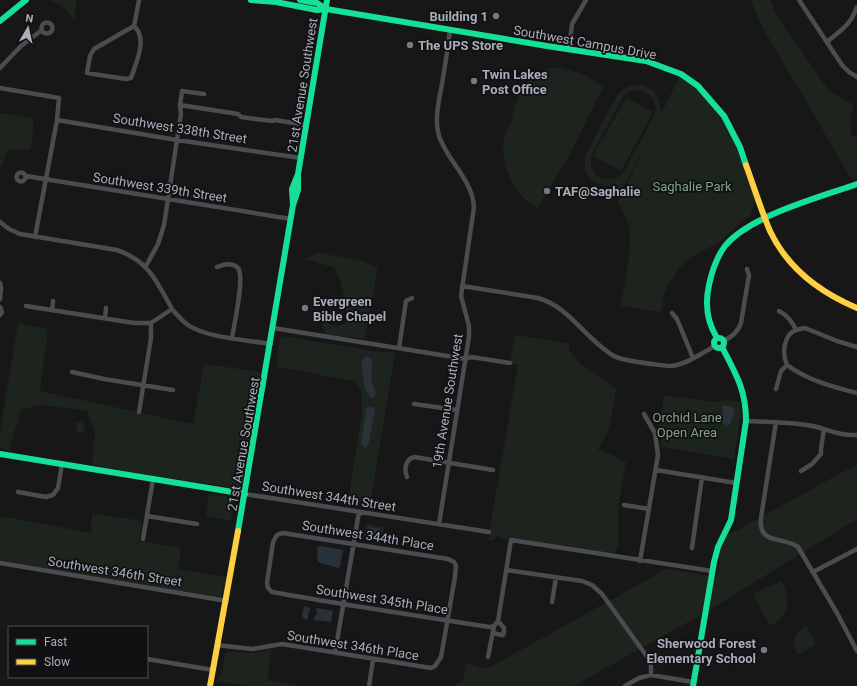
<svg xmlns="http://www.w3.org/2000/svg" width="857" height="686" font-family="Roboto,sans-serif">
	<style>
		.green { fill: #1d241e; fill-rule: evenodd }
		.water { fill: #2a3239 }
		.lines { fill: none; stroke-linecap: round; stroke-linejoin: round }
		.street { stroke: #4b4c50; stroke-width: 4.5 }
		.fast { stroke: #16e098; stroke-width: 6 }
		.slow { stroke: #ffcf43; stroke-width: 6 }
		.poi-dot { fill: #757880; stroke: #111113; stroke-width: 1.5 }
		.labels { text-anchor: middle; stroke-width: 3.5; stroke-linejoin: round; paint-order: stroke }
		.poi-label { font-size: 13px; font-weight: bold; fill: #a8adb8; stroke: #111113; text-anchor: start }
		.street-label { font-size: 13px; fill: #a8adb8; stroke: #111113 }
		.park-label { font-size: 13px; fill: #7fa381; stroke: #111113 }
	</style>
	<rect width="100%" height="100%" fill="#171717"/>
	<path class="green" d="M48,0h29l-3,22c-4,-11 -14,-19 -26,-22z
		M751,0h19l5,13 54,78 25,14 -4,13 1,16 6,5v40l-5,1 -93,-159z
		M559,67l26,8 18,12 -32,65 -33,56c-5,-4 -11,-7 -15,-11 -19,-20 -28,-54 -10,-77l-1,-1c4,-19 10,-39 28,-48 6,-3 13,-3 19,-4z
		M681,74l43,42 34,80 -8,20 -10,7 -21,19 -27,15 -10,8 -14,19 -4,11 -3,17 -40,-6c3,-21 12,-58 8,-78 -1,-10 -7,-18 -11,-26l25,-51 -25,45 -5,-2 5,-9c-14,4 -31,-3 -33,-18 -1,-3 0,-7 0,-10l31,-60c3,-4 7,-8 11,-10 4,-2 9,-2 13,-2 15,2 22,14 21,29zM634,90c15,0 24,10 21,24l-32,59c-14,15 -36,3 -32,-17l32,-59 5,-4z
		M626,98l27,14 -32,59 -28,-15z
		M0,113l34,6 -3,30 -23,1 -8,18z
		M318,253l42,7 18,7 -13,72 -40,-5 -3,-8 1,-3h-3l-3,-4 1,-2 2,-1 1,-3 3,-2 3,1 2,3v9l9,2 8,-2c1,-19 -4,-38 -11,-56l-29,-9z
		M18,323l30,6 -8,62 153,33 11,-60 57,8 -19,112 -7,4 -20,-3 -66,-10 -57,-10 3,-32 -8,-22 -45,-6 -21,4 -12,42 -9,-3v-15z
		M515,335l55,9 -1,7 11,12 36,26 -7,40 -11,21 16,6 12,6 -8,47v38l-2,4 -4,3 -100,-16c-6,2 -9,2 -14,-2l-5,4h-5l30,-175 -8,-2z
		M283,336l90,15 22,2 -25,152 -2,2 -18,-3 -2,-4 14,-87 -1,-23 -8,-9 -75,-14 -2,-1 4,-27z
		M664,395l53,7 9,-2 14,2 1,11 -7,46 -72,-12 -3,-22z
		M83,422l2,9 -7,2 -3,-10z
		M857,464v55l-151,93 -132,74h-121l10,-5 3,-18 20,6 3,-1 177,-99 51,8 3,-16 -2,-3 9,-22z
		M209,494l21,3 3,2 -2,22 -25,-5z
		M92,513l50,8 -3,20 42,7 -3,21 48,8 -5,23 -221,-37v-47l91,17z
		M366,524l18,3 -2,15 -18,-4v-6h7v-2l-7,-1z
		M782,581c9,20 9,33 -12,45l-16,-30v-3z
		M806,625l9,18 -1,3 -17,9c-5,-14 -4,-21 9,-30z
		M272,649l-5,31 32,6h-52l-30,-5 1,-5 4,-2 3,-20 2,-2 27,1z"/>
	<path class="water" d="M366,356l4,1c5,6 0,15 1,22 1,7 6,11 4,18l-3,1c-9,-4 -10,-29 -10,-38z
		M723,405l9,2 3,3 -5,14 -2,2 -7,-4z
		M368,407h5l2,2 -6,33 -2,5 -1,1 -5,-4 5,-35z
		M368,527l13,2 -2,10 -13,-3v-2l5,-1v-3l-4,-2z
		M321,546l22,4 -3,16 -2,2 -20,-6 -1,-14z
		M304,606l6,2 -3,12 -3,-1 -2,-4z
		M317,608l16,3 -2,11 -17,-2 1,-5 3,-1 -2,-4z"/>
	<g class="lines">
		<path class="street" d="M799,0l43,65 7,7 8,5
			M41.5 28a5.5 5.5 0 1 1 11 0a5.5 5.5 0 1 1-11 0Z
			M134,26l-40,23 -4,7 -3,17 39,6 5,-1c5,-15 17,-40 3,-52l5,-26
			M828,41c14,-11 23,-17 29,-34
			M569,49l3,-25 14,-24
			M0,68l21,-22 21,-16
			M0,88l59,10 -2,22 -22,117
			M180,105l58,9 3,3 31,4 3,-1 31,5
			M57,120l120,20 124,18
			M16.5 177a4.5 4.5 0 1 1 9 0a4.5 4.5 0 1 1-9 0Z
			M26,176l265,43
			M0,222l9,7 11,5 97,16c32,11 40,32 55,59
			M146,266l12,-22 6,-19 17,-111 -1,-9 2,-14 22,3
			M217,267c7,-3 15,-5 21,1 7,9 -4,57 -6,70
			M0,283l1,5 -1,11
			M462,286l76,12c32,9 48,42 76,58 11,6 40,8 54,10 17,0 32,-12 47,-20
			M26,306l108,17h17l21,-14c5,6 10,12 16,16 19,13 59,15 83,19
			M0,307l2,5 -2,3
			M52,310l1,-9
			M779,311c8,4 13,10 17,19l9,-2 32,13 20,6
			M672,313l5,6 16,39
			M105,318l1,-10
			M273,328l193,31 5,-2 39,6
			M796,330c-13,5 -14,25 -9,35 20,15 46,22 70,28
			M724,341c8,-5 14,-9 17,-18l8,-48 -2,-6
			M399,348l7,-47 6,-3
			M72,372l32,7 69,11
			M776,389l5,-18 6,-6
			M414,404l43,6
			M139,412l12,-74v-15
			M746,421c23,1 48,1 71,6 14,4 26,9 40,8
			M776,422l-15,96c-3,28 23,18 37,29l39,66 20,38
			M656,470l80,13
			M801,471l11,-7 9,-10v-5l3,-20
			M407,477c-3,-8 -2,-17 7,-20l79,13
			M18,492l28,5 7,-2 5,-7 4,-24
			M245,494l244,38
			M624,505l25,4
			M147,516l50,8
			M439,524l30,-187v-11l-8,-30 13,-89c-2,-28 -26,-45 -35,-71 -5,-16 0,-35 3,-52 3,-18 6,-36 8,-54
			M143,539l10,-60
			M692,548l10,-71
			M640,561l18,-106 -3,-22 -11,-19
			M0,563l227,38
			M506,570l76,11 10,4 10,9 46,64 3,8v9
			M813,572l44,-23
			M552,602l4,-24
			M493,632l4,2 6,1 1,-2v-5l-6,-7
			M217,645l35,4 30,-5 149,24 4,-2 6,-9 14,-80 1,-11 -2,-4 -6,-3 -165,-26 -6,2 -4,7 -6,41 1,5 4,4c73,13 146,24 218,35l4,-1
			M335,653l24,-141
			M488,657l6,-31 4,-5 13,-81 201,31
			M147,659l66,11
			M369,686l4,-26
			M625,686l14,-8 12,-3 42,7"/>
		<path class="fast" d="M251,0l25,2 41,8 9,-1
			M300,0l17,3 9,6
			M326,9l221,37 99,15 35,13 17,12 26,30 16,31 6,18
			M0,21l26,-21
			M298,174l29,-174
			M714 343a5 5 0 1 1 10 0a5 5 0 1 1-10 0Z
			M717,338c-10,-16 -12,-35 -8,-53 3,-14 7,-27 16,-39 24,-30 95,-49 132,-62
			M0,454l245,40
			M238,531l55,-326 5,-15v-16l-6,15 1,16
			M693,686l21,-124 4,-15 13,-27 15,-99c0,-31 -10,-47 -24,-74"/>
		<path class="slow" d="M746,165c8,22 15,45 24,66 18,38 49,61 87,77
			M210,686l28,-155"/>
	</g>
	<g class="poi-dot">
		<circle cx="496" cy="16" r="4"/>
		<circle cx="410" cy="45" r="4"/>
		<circle cx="474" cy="81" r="4"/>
		<circle cx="547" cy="191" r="4"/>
		<circle cx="305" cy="308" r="4"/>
		<circle cx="764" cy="650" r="4"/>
	</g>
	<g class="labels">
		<g class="poi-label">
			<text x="488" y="21" text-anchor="end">Building 1</text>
			<text x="418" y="50">The UPS Store</text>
			<text x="482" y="79">Twin Lakes<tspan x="482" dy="15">Post Office</tspan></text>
			<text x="555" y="196">TAF@Saghalie</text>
			<text x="313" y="306">Evergreen<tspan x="313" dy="15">Bible Chapel</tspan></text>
			<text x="756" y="648" text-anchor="end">Sherwood Forest<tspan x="756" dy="15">Elementary School</tspan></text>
		</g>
		<g class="street-label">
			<text transform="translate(585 42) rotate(10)" y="5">Southwest Campus Drive</text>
			<text transform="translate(302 85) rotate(-81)" y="5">21st Avenue Southwest</text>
			<text transform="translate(180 128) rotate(9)" y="5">Southwest 338th Street</text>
			<text transform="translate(160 187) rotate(9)" y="5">Southwest 339th Street</text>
			<text transform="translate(447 401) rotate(-81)" y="5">19th Avenue Southwest</text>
			<text transform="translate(243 444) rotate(-80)" y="5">21st Avenue Southwest</text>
			<text transform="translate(329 496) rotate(9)" y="5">Southwest 344th Street</text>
			<text transform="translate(368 535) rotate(9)" y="5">Southwest 344th Place</text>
			<text transform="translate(115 571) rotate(9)" y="5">Southwest 346th Street</text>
			<text transform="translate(382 599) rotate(9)" y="5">Southwest 345th Place</text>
			<text transform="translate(353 645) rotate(9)" y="5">Southwest 346th Place</text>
		</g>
		<g class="park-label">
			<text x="692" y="191">Saghalie Park</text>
			<text x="687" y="422">Orchid Lane<tspan x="687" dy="15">Open Area</tspan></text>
		</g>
	</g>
	<rect x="8" y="626" width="140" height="52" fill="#111113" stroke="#4d4f55"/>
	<rect x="16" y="639" width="20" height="6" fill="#16e098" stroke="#4d4f55"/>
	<text x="44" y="646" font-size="12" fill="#a8adb8">Fast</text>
	<rect x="16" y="659" width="20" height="6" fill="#ffcf43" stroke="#4d4f55"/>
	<text x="44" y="666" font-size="12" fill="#a8adb8">Slow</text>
	<g transform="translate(28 28) rotate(9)" stroke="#111113" stroke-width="3" paint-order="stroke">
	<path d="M0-3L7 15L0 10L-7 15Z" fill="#a8adb8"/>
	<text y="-6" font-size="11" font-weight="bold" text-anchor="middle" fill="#a8adb8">N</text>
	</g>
</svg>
